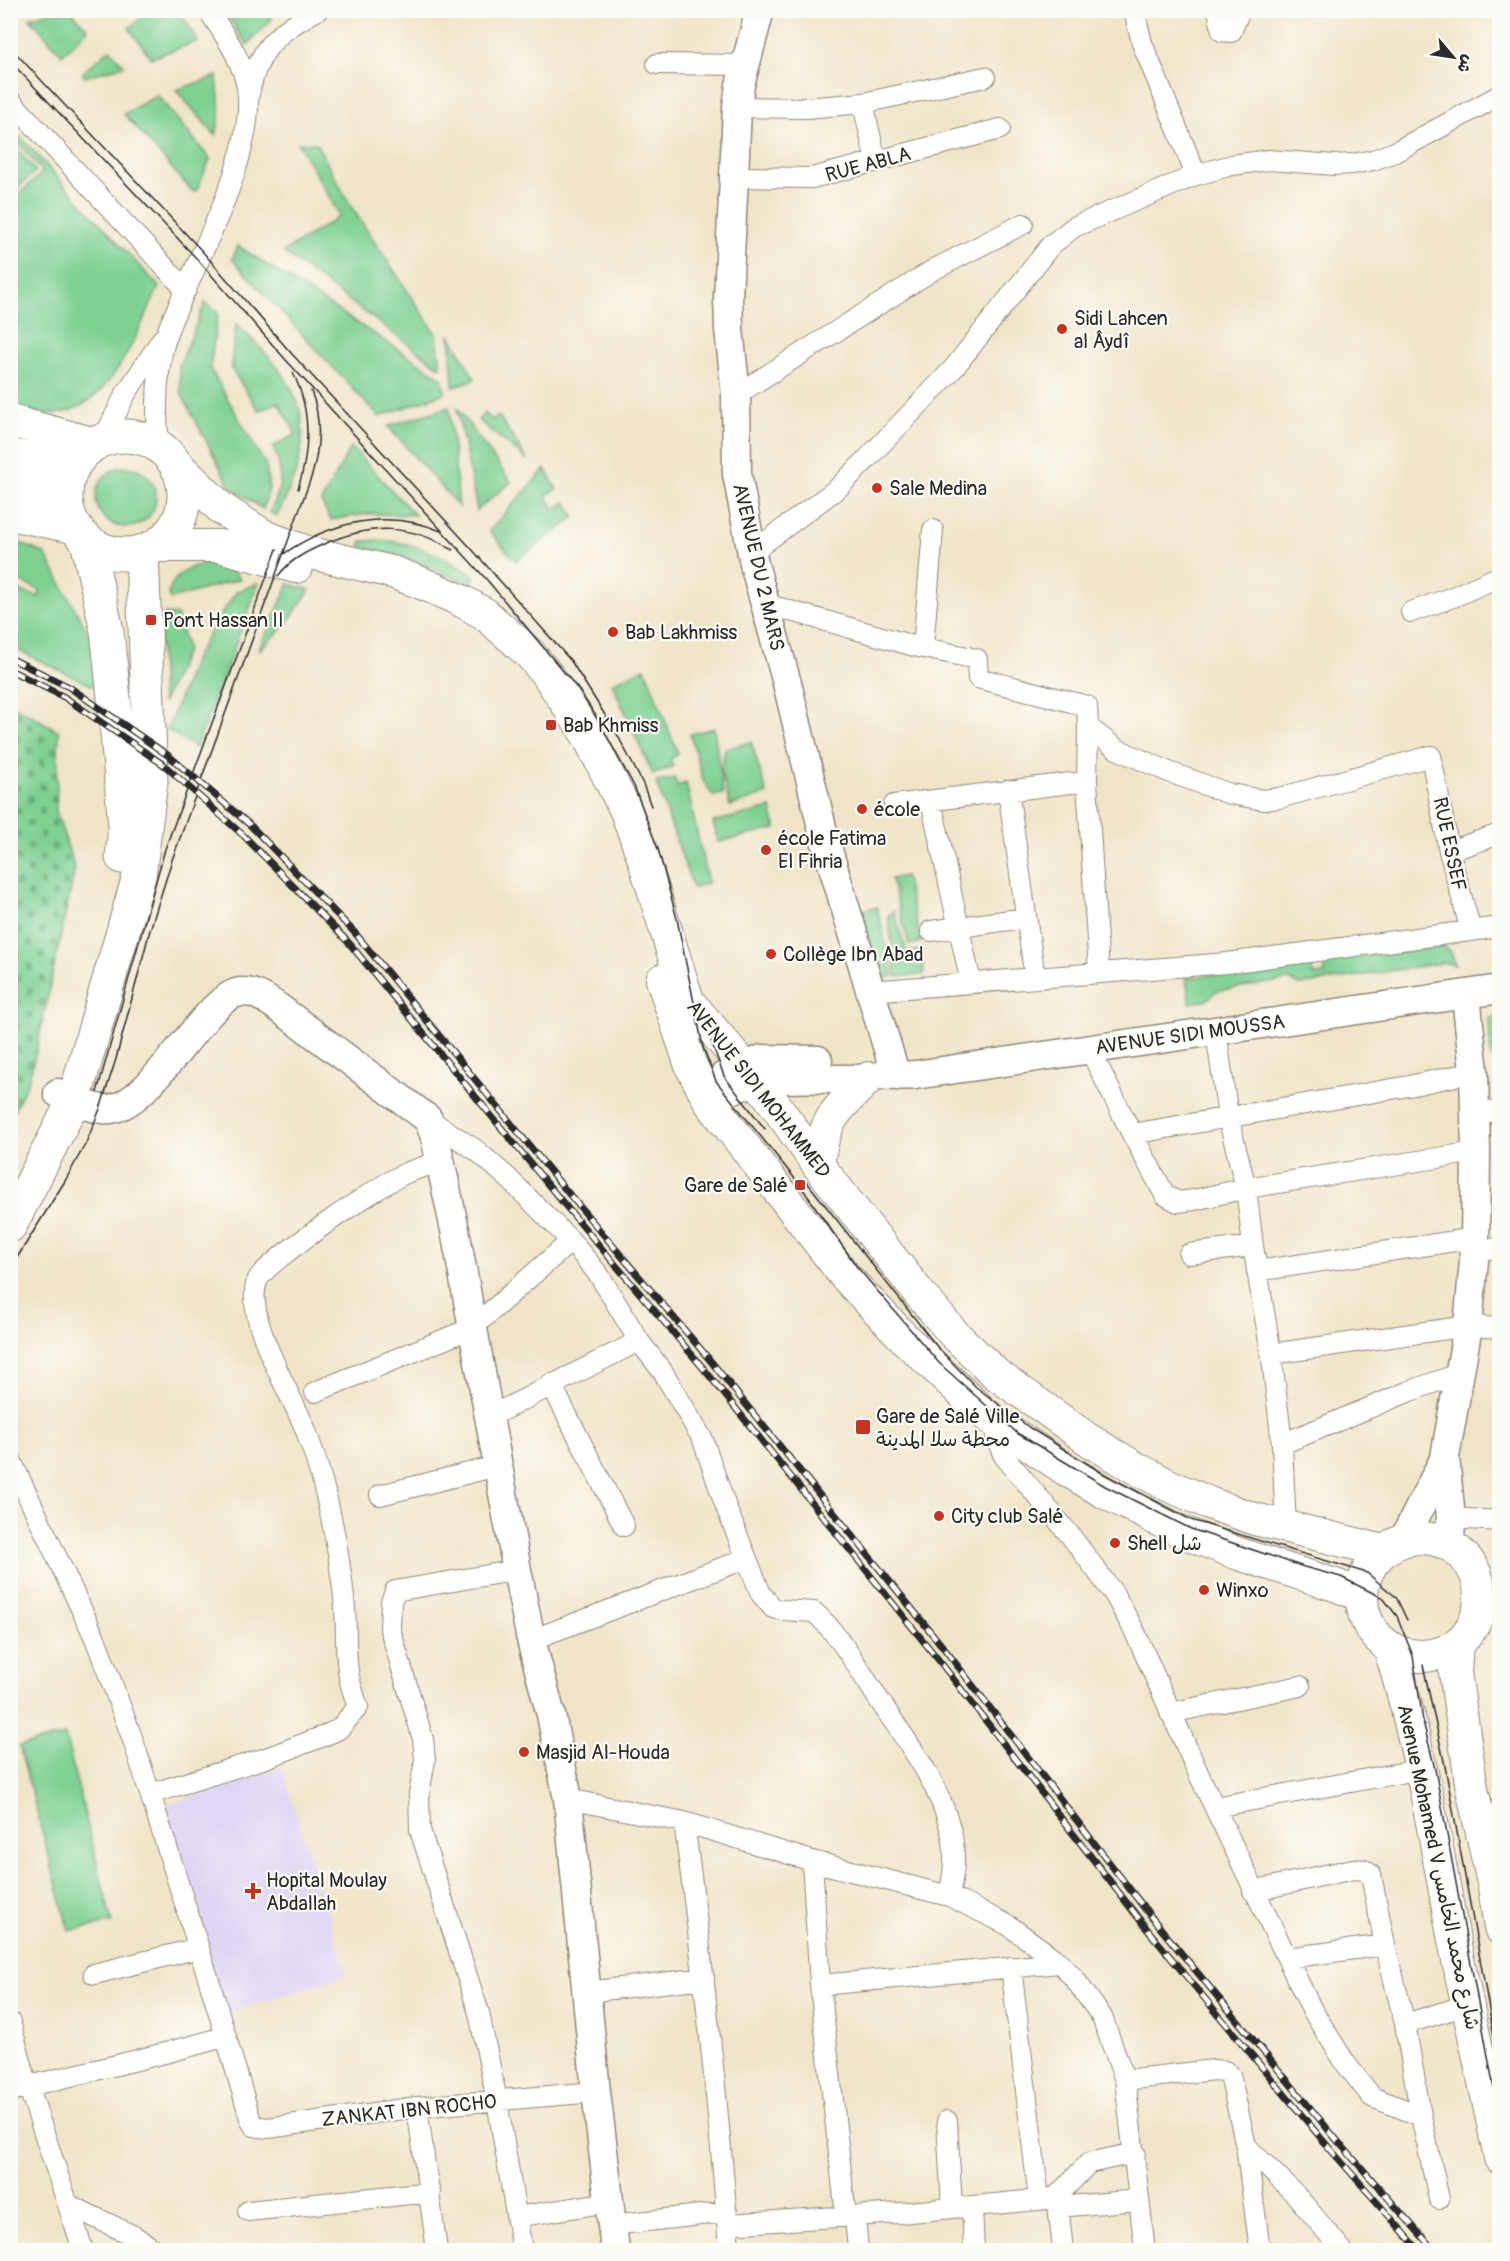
<svg xmlns="http://www.w3.org/2000/svg" width="1510" height="2261" font-family="Pangolin,'Playpen Sans Arabic',sans-serif">
	<style>
		.built { fill: #dfd5f5 }
		.green { fill: #7fd193; stroke: #557e5f; stroke-width: 1.5 }
		.cemetery { fill: url(#cemetery-stones); stroke: #557e5f; stroke-width: 1.5 }
		.lines { fill: none; stroke-linecap: round; stroke-linejoin: round }
		.street-casing { stroke: #8e887a; stroke-width: 22 }
		.secondary-casing { stroke: #8e887a; stroke-width: 31 }
		.primary-casing { stroke: #8e887a; stroke-width: 34 }
		.highway-casing { stroke: #8e887a; stroke-width: 35 }
		.street { stroke: #fff; stroke-width: 20 }
		.secondary { stroke: #fff; stroke-width: 28 }
		.primary { stroke: #fff; stroke-width: 32 }
		.highway { stroke: #fff; stroke-width: 33 }
		.tram { stroke: #2b2b2b; stroke-width: 1.5 }
		.rail-casing { stroke: #2b2b2b; stroke-width: 7 }
		.rail { stroke: #fdfcf7; stroke-width: 4.5; stroke-dasharray: 14; stroke-linecap: butt }
		.poi-dot { fill: #c8321e; stroke: #fdfcf7; stroke-width: 2 }
		.labels { text-anchor: middle; stroke-width: 4.5; stroke-linejoin: round; paint-order: stroke }
		.street-label { font-size: 20px; fill: #2b2b2b; stroke: #fdfcf7 }
		.poi-label { font-size: 20px; fill: #2b2b2b; stroke: #fdfcf7; text-anchor: start }
	</style>
	<defs>
		<pattern id="cemetery-stones" width="16" height="16" patternUnits="userSpaceOnUse" patternTransform="scale(1.5)"><rect width="16" height="16" fill="#7fd193"/><path d="M2 7V4a2 2 0 0 1 4 0v3zM10 15v-3a2 2 0 0 1 4 0v3z" fill="#68aa78"/></pattern>
	</defs>
	<rect width="100%" height="100%" fill="#fdfcf7"/>
	<filter id="ink" filterUnits="userSpaceOnUse"><feTurbulence type="fractalNoise" baseFrequency=".0167" numOctaves="2"/><feDisplacementMap in="SourceGraphic" scale="12" xChannelSelector="R" yChannelSelector="G"/><feConvolveMatrix kernelMatrix="1 2 1 2 8 2 1 2 1" color-interpolation-filters="sRGB"/></filter>
	<filter id="wash" filterUnits="userSpaceOnUse"><feTurbulence type="fractalNoise" baseFrequency=".008" numOctaves="4" result="noise"/><feDisplacementMap in="SourceGraphic" scale="24" xChannelSelector="R" yChannelSelector="G"/><feGaussianBlur stdDeviation="1.35" result="paint"/><feColorMatrix in="noise" values="0 0 0 0 0 0 0 0 0 0 0 0 0 0 0 0 0 1.4 0 .05"/><feComposite in="paint" operator="in"/></filter>
	<g filter="url(#wash)">
		<rect width="100%" height="100%" fill="#f0e5c8"/>
		<path class="built" d="M282,1768l65,207 -123,39 -65,-207z"/>
		<path class="green" d="M53,11h18l17,18 -26,26 -32,-37z
			M151,11h28l19,30 -47,17 -22,-30z
			M224,11h42l6,8 -25,26z
			M110,49l14,16 -39,12 -3,-4z
			M217,76l3,37 -4,23 -40,-46z
			M157,95l53,64 -14,33 -4,-1 -68,-77z
			M11,127l148,160c-30,62 -61,158 -148,117l-1,-202 33,-30 -32,-37z
			M11,142l25,29 -25,23h-1z
			M298,143h18l36,65 85,127 4,33 -158,-116 57,-36z
			M238,246l204,132 3,15 -66,24 -147,-158z
			M205,303l13,10 -8,55 56,98 3,23 -6,20 -32,-21 -50,-95 -2,-27z
			M236,324c71,65 86,103 41,192l-7,-4c12,-22 14,-42 3,-65l23,-13 -18,-32 -19,9 -28,-43z
			M450,335l25,44 -22,8z
			M449,407l10,100 -71,-81z
			M457,408l54,74 -34,28z
			M485,413l7,7 7,-4 28,44 -49,-40z
			M351,447l64,68 -48,-1 -36,6 -10,-18z
			M96 497a30 30 0 1 1 60 0a30 30 0 1 1-60 0Z
			M545,469l12,20 -11,6 8,14 12,-7 9,15 -59,44 -27,-30z
			M11,539l34,15 55,101 3,36 -92,-44v-59l28,9 1,-7 -29,-12z
			M380,540c36,2 65,17 94,36l-3,9 -61,-26 -50,-12 2,-6z
			M207,563c16,0 24,3 33,16l-70,20 -2,-7c7,-18 22,-26 39,-29z
			M259,583l-63,165 -29,-18 27,-70 21,-37 22,-32z
			M289,584l21,6 -25,36 -27,25z
			M164,614l13,1 10,34 -25,55 -3,-85 5,-1z
			M645,668l33,86 -8,5 3,7 -20,9 -41,-92z
			M714,728l9,66 -10,2 -10,-16 -13,-46z
			M751,742l16,52 -37,12 -9,-35 4,-22z
			M674,778l3,8 9,-3 22,100 -15,5 -37,-106z
			M771,808l5,21 -58,13 -5,-20z
			M905,876l16,66 -12,3 -18,-66z
			M877,907l16,69 -14,4 -17,-70z
			M894,911l13,42 15,-3 2,24 -28,3 -8,-62z
			M1444,946l8,8 3,11 -13,-2 -142,22 -11,-5 -73,11 -9,9 -17,3 -4,-25 125,-15 2,12 12,-1 -1,-13z
			M1499,1016v41l-8,1 -2,-40z
			M65,1735l47,188 -43,8 -50,-185z"/>
		<path class="cemetery" d="M11,704l48,27 -3,80 19,58 -40,187 -7,26 -17,35z"/>
	</g>
	<g filter="url(#ink)">
		<g class="lines">
			<defs>
				<path id="street" d="M1134,10l8,33 54,132
					M1218,10l4,21 9,1 9,-22
					M657,64l89,1
					M249,94c9,-46 29,-63 69,-84
					M10,100l176,190
					M863,103l13,59
					M737,107l69,1 57,-5 122,-26
					M734,177l78,1 188,-49
					M736,395l197,-125 90,-46
					M103,440l22,-45 37,-56
					M159,446c-4,-38 -3,-76 8,-113 4,-13 11,-25 16,-38 24,-54 68,-139 65,-198 -2,-33 -22,-60 -40,-87
					M752,552l86,-64 27,-27 88,-92 98,-124 23,-18 122,-52 36,-10 37,-5 66,5 18,-1 20,-4 22,-8 105,-57
					M766,604l148,42 63,13 1,19 109,28 1,21 29,22 52,23 61,22 34,6 15,-2 152,-42 18,95 22,80
					M1411,612l42,-15 47,-21
					M923,648l10,-118
					M1088,727l-1,54 12,192
					M1008,790l27,188
					M931,801l40,182
					M894,805l193,-24
					M1449,851l51,-17
					M931,931l94,-13
					M870,991l357,-28 273,-36
					M1216,1031l12,86 18,71 7,58 19,113 10,85
					M1089,1048l43,86 33,61 13,7 16,-2 52,-12 230,-36
					M1476,1113l24,-2
					M428,1119l48,31 32,28 63,63 28,34 40,66 24,31 40,68 23,67 35,87 12,14 9,2 32,2c26,23 44,56 63,85 27,41 61,83 73,131 7,23 4,45 -1,68
					M1132,1134l277,-48 65,-14
					M1475,1250l25,-2
					M1189,1254l64,-8
					M1257,1271l218,-33
					M1271,1354l197,-28 32,2
					M551,1384l73,142
					M315,1392l157,-64 99,-87
					M489,1417l150,-76
					M995,1422l1,16 8,18 66,79 44,59 20,36 66,147 112,233 34,54 26,33 49,19
					M10,1458l85,180 38,102 79,250 38,128 4,8 14,2 149,-21 179,-15
					M380,1495l117,-29
					M1451,1518l49,3
					M1286,1528l-4,-84 128,-53 51,-18
					M517,1570l-122,21 -4,11 -1,27 33,110 2,21 -6,34 1,36 59,183 18,88 25,149
					M531,1640l214,-81
					M1170,1713l130,-27
					M150,1794l116,-36 58,-22 15,-7 19,-22c-3,-9 -6,-17 -8,-26 -6,-23 -3,-49 -5,-73 -6,-62 -17,-118 -39,-177 -13,-35 -65,-116 -48,-152 10,-19 125,-96 148,-106 11,-4 23,-8 34,-12
					M568,1799l116,23 128,39 137,35 59,29 52,38 14,15 28,39 23,63 20,170
					M1215,1807l207,-38
					M684,1822c19,142 35,285 45,428
					M812,1861l8,124 26,231
					M1253,1891l100,-22 11,1 7,5 14,70 20,79 16,92 18,83
					M1287,1958l98,-13
					M1011,1967l28,232
					M94,1974l105,-26
					M820,1985l240,-22
					M587,1992l117,-14
					M10,2022l15,54 58,174
					M1405,2024l62,-19
					M1125,2080l89,-10 11,1 5,4 16,71 14,104
					M10,2091c72,-19 145,-33 216,-55
					M417,2107l20,143
					M947,2121l5,87
					M1246,2146l50,49 46,55
					M1057,2196l6,54
					M69,2205l65,31 21,14
					M972,2206l2,44
					M1058,2207l81,-7
					M248,2211l182,-19
					M855,2216l3,34
					M516,2217l93,-15
					M727,2224l173,-11 147,-14 10,-3 32,-33 46,-10
					M612,2225l115,-13"/>
				<path id="secondary" d="M760,10l-20,75 -3,22 -3,70 -6,120 1,32 7,66 1,79 17,90 34,123 37,153 71,236
					M724,1076l38,-17 56,1
					M58,1093c14,6 36,18 52,16 44,-5 97,-115 131,-117 15,-1 26,8 38,16l149,111 7,18 20,93 62,340 14,70 20,75 17,84 28,293 19,158
					M710,1102c46,-32 92,-22 145,-23 9,0 18,-3 28,-3 11,-1 21,0 32,-1l585,-86
					M1445,1457l6,61 -1,27
					M1403,1541l42,-84 23,-131 7,-76 1,-98 -2,-80 -8,-77"/>
				<path id="primary" d="M10,421l85,23
					M174,462l48,47 44,28 41,15 85,20 32,12 36,16 25,14 45,40 19,23 39,59 38,75 17,46 45,144 78,91 52,73 101,128 35,41 42,40 93,66 45,27 34,18 41,18 46,16 129,32
					M10,514l64,13
					M156,546h64l76,21
					M662,980l29,86 19,36 135,174 60,63 81,76 79,54 39,23 76,39 56,22 102,33 24,10
					M818,1165c7,-49 17,-53 51,-87
					M1362 1597a59 59 0 1 1 118 0a59 59 0 1 1-118 0Z
					M1457,1644l-2,28 17,117 22,98 6,41
					M1389,1647c30,94 46,191 64,288 15,75 32,149 47,223"/>
				<path id="highway" d="M66 495a59 59 0 1 1 118 0a59 59 0 1 1-118 0Z
					M10,456l64,9
					M10,484l56,14
					M87,541l20,90 6,57 12,138 -3,31
					M10,1226l64,-126 65,-224 12,-94 -9,-230"/>
			</defs>
			<use href="#street" class="street-casing"/>
			<use href="#secondary" class="secondary-casing"/>
			<use href="#primary" class="primary-casing"/>
			<use href="#highway" class="highway-casing"/>
			<use href="#street" class="street"/>
			<use href="#secondary" class="secondary"/>
			<use href="#primary" class="primary"/>
			<use href="#highway" class="highway"/>
			<path class="tram" d="M10,47l192,204 90,103 178,193 101,114 46,73 26,50 8,22
				M10,61l188,199 88,100 201,220 91,109 18,27 38,70 24,63 19,70 26,128 13,34 84,104 57,82 82,96 78,70 88,53 86,43 113,38 37,10 42,21 14,18 16,40 10,65 12,48 65,352
				M293,373c19,38 17,77 5,116
				M282,555c47,-33 105,-47 159,-24
				M278,576c12,-16 28,-24 46,-32 46,-20 85,-21 129,6
				M711,1041l13,35 41,53
				M97,1092l68,-243 112,-300
				M806,1181l133,168 37,38 54,41 72,45 89,47 176,53 29,24 11,23
				M10,1269l55,-88 21,-38 14,-34 16,-50 34,-129 22,-70 140,-385c8,-28 10,-56 -1,-84
				M1423,1665l22,101 55,303"/>
			<defs>
				<path id="rail" d="M10,658l59,29 100,69 81,69 105,108 214,261 140,165 234,288 209,271 184,221 98,111
					M10,670l54,27 100,68 80,71 105,107 215,261 140,165 233,289 210,271 183,220 89,101"/>
			</defs>
			<use href="#rail" class="rail-casing"/>
			<use href="#rail" class="rail"/>
		</g>
	</g>
	<g class="poi-dot">
		<circle cx="1062" cy="329" r="6"/>
		<circle cx="877" cy="488" r="6"/>
		<rect x="145" y="614" width="12" height="12" rx="3"/>
		<circle cx="613" cy="632" r="6"/>
		<rect x="545" y="719" width="12" height="12" rx="3"/>
		<circle cx="862" cy="809" r="6"/>
		<circle cx="766" cy="850" r="6"/>
		<circle cx="771" cy="954" r="6"/>
		<rect x="794" y="1179" width="12" height="12" rx="3"/>
		<rect x="855" y="1419" width="16" height="16" rx="3"/>
		<circle cx="939" cy="1516" r="6"/>
		<circle cx="1115" cy="1543" r="6"/>
		<circle cx="1204" cy="1590" r="6"/>
		<circle cx="524" cy="1752" r="6"/>
		<path d="M250 1882h6v6h6v6h-6v6h-6v-6h-6v-6h6z"/>
	</g>
	<g class="labels">
		<g class="street-label">
			<text transform="translate(868 164) rotate(-15)" y="7">RUE ABLA</text>
			<text transform="translate(759 567) rotate(77)" y="7">AVENUE DU 2 MARS</text>
			<text transform="translate(1450 844) rotate(78)" y="7">RUE ESSEF</text>
			<text transform="translate(1190 1034) rotate(-8)" y="7">AVENUE SIDI MOUSSA</text>
			<text transform="translate(759 1089) rotate(52)" y="7">AVENUE SIDI MOHAMMED</text>
			<text transform="translate(1439 1867) rotate(78)" y="7">Avenue Mohamed V شارع محمد الخامس</text>
			<text transform="translate(409 2110) rotate(-6)" y="7">ZANKAT IBN ROCHO</text>
		</g>
		<g class="poi-label">
			<text x="1074" y="325">Sidi Lahcen<tspan x="1074" dy="23">al Âydî</tspan></text>
			<text x="889" y="495">Sale Medina</text>
			<text x="163" y="627">Pont Hassan II</text>
			<text x="625" y="639">Bab Lakhmiss</text>
			<text x="563" y="732">Bab Khmiss</text>
			<text x="874" y="816">école</text>
			<text x="778" y="845">école Fatima<tspan x="778" dy="23">El Fihria</tspan></text>
			<text x="783" y="961">Collège Ibn Abad</text>
			<text x="788" y="1192" text-anchor="end">Gare de Salé</text>
			<text x="876" y="1423">Gare de Salé Ville<tspan x="876" dy="23">محطة سلا المدينة</tspan></text>
			<text x="951" y="1523">City club Salé</text>
			<text x="1127" y="1550">Shell شل</text>
			<text x="1216" y="1597">Winxo</text>
			<text x="536" y="1759">Masjid Al-Houda</text>
			<text x="266" y="1887">Hopital Moulay<tspan x="266" dy="23">Abdallah</tspan></text>
		</g>
	</g>
	<rect width="1510" height="2261" fill="none" stroke="#fdfcf7" stroke-width="36"/>
	<g transform="translate(1453 57) rotate(119)" stroke="#fdfcf7" stroke-width="4.5" paint-order="stroke">
	<path d="M0-4.5L10 22L0 15L-10 22Z" fill="#2b2b2b"/>
	<text y="-9" font-size="16" font-weight="bold" text-anchor="middle" fill="#2b2b2b">ش</text>
	</g>
</svg>
